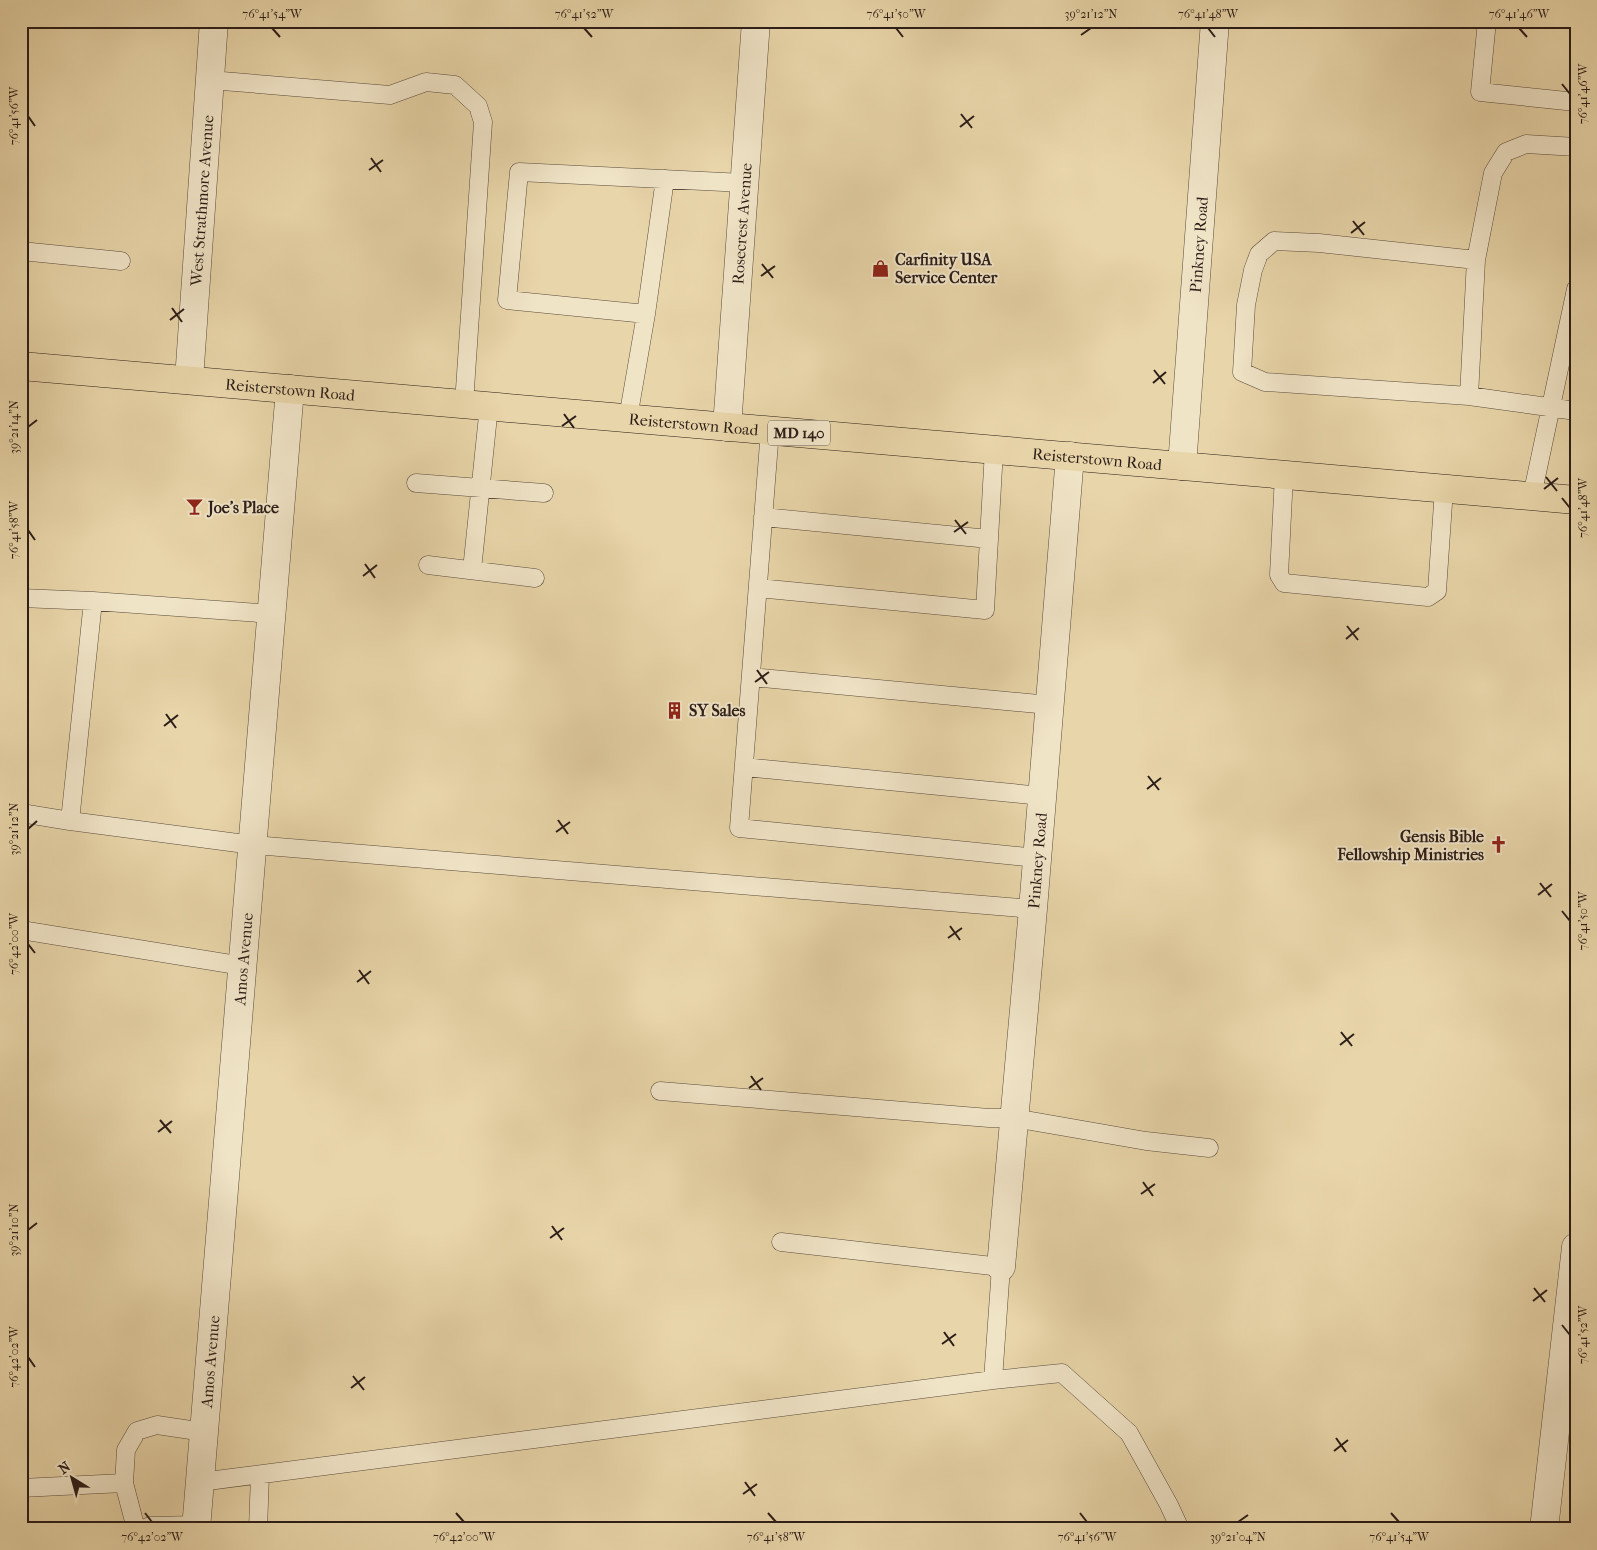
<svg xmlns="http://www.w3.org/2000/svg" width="1597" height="1550" font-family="'IM FELL French Canon',serif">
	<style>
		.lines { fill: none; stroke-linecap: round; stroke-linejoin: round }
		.lane-casing { stroke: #5a4b3c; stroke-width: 19 }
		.street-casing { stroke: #5a4b3c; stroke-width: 29 }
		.primary-casing { stroke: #2b1d18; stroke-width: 29 }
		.lane { stroke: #f0e4c7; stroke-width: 18 }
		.street { stroke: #f0e4c7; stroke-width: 28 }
		.primary { stroke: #e8d5a9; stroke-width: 28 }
		.ticks { fill: none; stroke: #2b1d18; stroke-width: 2 }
		.labels { text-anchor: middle; stroke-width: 4; stroke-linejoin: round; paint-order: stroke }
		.shield { fill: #f0e4c7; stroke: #66594c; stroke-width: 1 }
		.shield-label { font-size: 15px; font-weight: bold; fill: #2b1d18 }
		.street-label { font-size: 16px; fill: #2b1d18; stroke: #f0e4c7 }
		.poi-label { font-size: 16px; font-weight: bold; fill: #2b1d18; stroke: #f0e4c7; text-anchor: start }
		.neatline { fill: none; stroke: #2b1d18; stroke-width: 2 }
		.ticks-label { font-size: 12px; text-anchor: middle; fill: #2b1d18 }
	</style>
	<rect width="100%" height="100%" fill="#e8d5a9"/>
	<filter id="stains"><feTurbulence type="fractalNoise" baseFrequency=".004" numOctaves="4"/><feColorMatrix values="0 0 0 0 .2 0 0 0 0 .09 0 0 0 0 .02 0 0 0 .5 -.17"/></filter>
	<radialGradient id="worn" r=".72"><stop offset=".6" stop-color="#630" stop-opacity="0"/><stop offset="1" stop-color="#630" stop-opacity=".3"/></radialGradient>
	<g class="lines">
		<defs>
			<path id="lane" d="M1487,21l-7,71 96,10
				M210,80l180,15 36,-13 29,3 23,21 5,16 -19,282
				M1576,147l-50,-3 -20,8 -13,21 -17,87 -7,136 107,15
				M665,179l-19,135 -139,-14 12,-128 225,11
				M21,251l100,10
				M1469,396l-204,-14 -23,-10 4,-67 7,-35 6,-16 15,-13 45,2 157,17
				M628,418l18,-104
				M770,430l-31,398 298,30
				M1284,475l-5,100 5,8 144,14 9,-6 7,-102
				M416,483l128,10
				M1532,496l44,-207
				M763,517l226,22
				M428,565l107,13
				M472,570l17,-164
				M758,588l227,22 9,-160
				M21,598l72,3
				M272,614l-179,-13 -23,220 183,24 780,64
				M751,677l298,28
				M744,767l298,29
				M21,813l49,8
				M21,930l222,36
				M660,1091l329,27h25l132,23 63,7
				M781,1242l220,25 -8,113
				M200,1482l793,-102 69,-7 67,60 40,72 11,24
				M21,1488l103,-5
				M136,1529l-12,-46 2,-33 11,-19 20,-6 47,7
				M144,1529l6,-3 47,-1
				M258,1529l2,-54"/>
			<g id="street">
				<path id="s1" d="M189,380l25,-359"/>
				<path id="s2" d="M727,427l29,-406"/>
				<path id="s3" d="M1182,466l33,-445"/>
				<path id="s4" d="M1001,1267l32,-358 37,-453"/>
				<path id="s5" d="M196,1529l94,-1140"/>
				<path d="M1544,1529l32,-282"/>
			</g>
			<g id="primary">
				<path id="s6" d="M21,366l1555,134"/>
			</g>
		</defs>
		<use href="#lane" class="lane-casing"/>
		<use href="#street" class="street-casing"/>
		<use href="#primary" class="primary-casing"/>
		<use href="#lane" class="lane"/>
		<use href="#street" class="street"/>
		<use href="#primary" class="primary"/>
	</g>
	<path class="ticks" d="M272,28l8,9M584,28l8,9M896,28l7,9M1208,28l7,9M1519,28l8,9M1081,35l10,-7M1562,84l8,10M961,114l11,14M28,116l7,10M960,127l14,-11M371,158l10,14M369,170l14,-10M1353,221l11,14M1351,233l14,-11M762,264l11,14M761,276l14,-10M172,308l10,14M170,320l14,-11M1154,370l11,14M1153,383l13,-11M564,414l10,14M562,426l14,-10M28,427l9,-7M1546,477l11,14M1544,489l14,-11M1562,498l8,10M955,520l11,14M28,530l7,10M954,532l14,-10M365,564l10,14M363,576l14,-11M1347,626l11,14M1346,639l13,-11M757,670l10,14M755,682l14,-10M166,714l10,14M164,726l14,-11M1148,776l11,14M1147,789l14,-11M558,820l10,14M28,829l9,-8M556,832l14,-10M1540,883l11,14M1538,895l14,-11M1562,911l8,10M950,926l10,14M948,938l14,-10M28,944l7,9M359,970l10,14M357,982l14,-11M1341,1032l11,14M1340,1045l14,-11M751,1076l10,14M749,1088l14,-10M160,1120l11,13M158,1132l14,-11M1143,1182l10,14M1141,1194l14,-10M552,1226l10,14M28,1230l9,-7M550,1238l14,-10M1534,1288l11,14M1533,1301l14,-11M1562,1325l8,10M944,1332l10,14M942,1344l14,-10M28,1357l7,10M353,1376l11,14M351,1388l14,-11M1336,1438l10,14M1334,1451l14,-11M745,1482l10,14M743,1494l14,-10M145,1513l7,9M456,1513l8,9M768,1513l8,9M1080,1513l7,9M1391,1513l8,9M1238,1522l10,-7"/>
	<defs>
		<symbol id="shop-bare" viewBox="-9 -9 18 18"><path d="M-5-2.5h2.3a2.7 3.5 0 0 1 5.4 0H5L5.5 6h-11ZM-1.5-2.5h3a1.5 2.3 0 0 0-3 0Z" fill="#8f2418" stroke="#f0e4c7" stroke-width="2.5" paint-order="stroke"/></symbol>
		<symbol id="bar-bare" viewBox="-9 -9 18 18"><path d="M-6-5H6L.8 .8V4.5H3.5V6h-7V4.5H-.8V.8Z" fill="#8f2418" stroke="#f0e4c7" stroke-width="2.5" paint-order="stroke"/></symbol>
		<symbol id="building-bare" viewBox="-9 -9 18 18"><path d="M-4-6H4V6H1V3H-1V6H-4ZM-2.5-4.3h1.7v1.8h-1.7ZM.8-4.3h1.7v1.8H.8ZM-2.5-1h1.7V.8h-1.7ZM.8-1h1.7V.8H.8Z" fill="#8f2418" stroke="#f0e4c7" stroke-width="2.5" paint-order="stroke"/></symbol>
		<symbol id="church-bare" viewBox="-9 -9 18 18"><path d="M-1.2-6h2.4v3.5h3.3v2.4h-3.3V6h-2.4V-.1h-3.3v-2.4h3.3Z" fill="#8f2418" stroke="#f0e4c7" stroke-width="2.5" paint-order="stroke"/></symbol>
	</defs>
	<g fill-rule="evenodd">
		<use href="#shop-bare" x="868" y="256" width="25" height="25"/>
		<use href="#bar-bare" x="182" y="494" width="25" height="25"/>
		<use href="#building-bare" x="662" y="698" width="25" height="25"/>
		<use href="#church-bare" x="1486" y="832" width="25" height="25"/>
	</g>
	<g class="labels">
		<rect class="shield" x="768" y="420.5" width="62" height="25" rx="4"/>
		<g class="shield-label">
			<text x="799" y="438">MD 140</text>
		</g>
		<g class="street-label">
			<text dy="6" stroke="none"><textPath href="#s1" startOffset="180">West Strathmore Avenue</textPath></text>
			<text dy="6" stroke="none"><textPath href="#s2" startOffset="204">Rosecrest Avenue</textPath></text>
			<text dy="6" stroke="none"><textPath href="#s3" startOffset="222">Pinkney Road</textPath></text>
			<text dy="6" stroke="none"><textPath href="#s6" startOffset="270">Reisterstown Road</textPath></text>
			<text dy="6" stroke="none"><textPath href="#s6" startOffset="675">Reisterstown Road</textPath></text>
			<text dy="6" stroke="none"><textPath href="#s6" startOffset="1080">Reisterstown Road</textPath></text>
			<text dy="6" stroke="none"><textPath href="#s4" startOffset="408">Pinkney Road</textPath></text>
			<text dy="6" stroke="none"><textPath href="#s5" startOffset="572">Amos Avenue</textPath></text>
			<text dy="6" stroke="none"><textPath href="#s5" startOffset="168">Amos Avenue</textPath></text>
		</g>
		<g class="poi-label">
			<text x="895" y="265">Carfinity USA<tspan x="895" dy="18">Service Center</tspan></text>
			<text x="208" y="513">Joe's Place</text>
			<text x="689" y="716">SY Sales</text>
			<text x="1484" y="842" text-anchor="end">Gensis Bible<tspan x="1484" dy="18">Fellowship Ministries</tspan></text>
		</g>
	</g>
	<rect width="1597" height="1550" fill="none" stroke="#e8d5a9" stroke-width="55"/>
	<g transform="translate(72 1478) rotate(323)" stroke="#f0e4c7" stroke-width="4" paint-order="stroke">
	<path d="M0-4L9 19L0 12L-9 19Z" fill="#2b1d18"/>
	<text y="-8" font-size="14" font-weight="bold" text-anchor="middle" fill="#2b1d18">N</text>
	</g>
	<rect x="28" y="28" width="1542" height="1494" class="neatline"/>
	<g class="ticks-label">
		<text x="272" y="18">76°41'54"W</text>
		<text x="584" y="18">76°41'52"W</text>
		<text x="896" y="18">76°41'50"W</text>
		<text x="1091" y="18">39°21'12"N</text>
		<text x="1208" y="18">76°41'48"W</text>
		<text x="1519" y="18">76°41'46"W</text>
		<text transform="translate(1583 94) rotate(-90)" y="4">76°41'46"W</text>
		<text transform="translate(14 116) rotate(-90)" y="4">76°41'56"W</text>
		<text transform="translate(14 427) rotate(-90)" y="4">39°21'14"N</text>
		<text transform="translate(1583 508) rotate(-90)" y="4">76°41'48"W</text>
		<text transform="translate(14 530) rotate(-90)" y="4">76°41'58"W</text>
		<text transform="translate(14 829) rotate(-90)" y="4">39°21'12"N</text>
		<text transform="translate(1583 921) rotate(-90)" y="4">76°41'50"W</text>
		<text transform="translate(14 944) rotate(-90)" y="4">76°42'00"W</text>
		<text transform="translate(14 1230) rotate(-90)" y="4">39°21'10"N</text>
		<text transform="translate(1583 1335) rotate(-90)" y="4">76°41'52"W</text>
		<text transform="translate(14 1357) rotate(-90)" y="4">76°42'02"W</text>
		<text x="152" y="1541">76°42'02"W</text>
		<text x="464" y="1541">76°42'00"W</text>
		<text x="776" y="1541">76°41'58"W</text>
		<text x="1087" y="1541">76°41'56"W</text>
		<text x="1238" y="1541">39°21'04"N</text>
		<text x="1399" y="1541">76°41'54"W</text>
	</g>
	<rect width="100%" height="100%" filter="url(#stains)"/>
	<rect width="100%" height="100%" fill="url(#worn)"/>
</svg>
